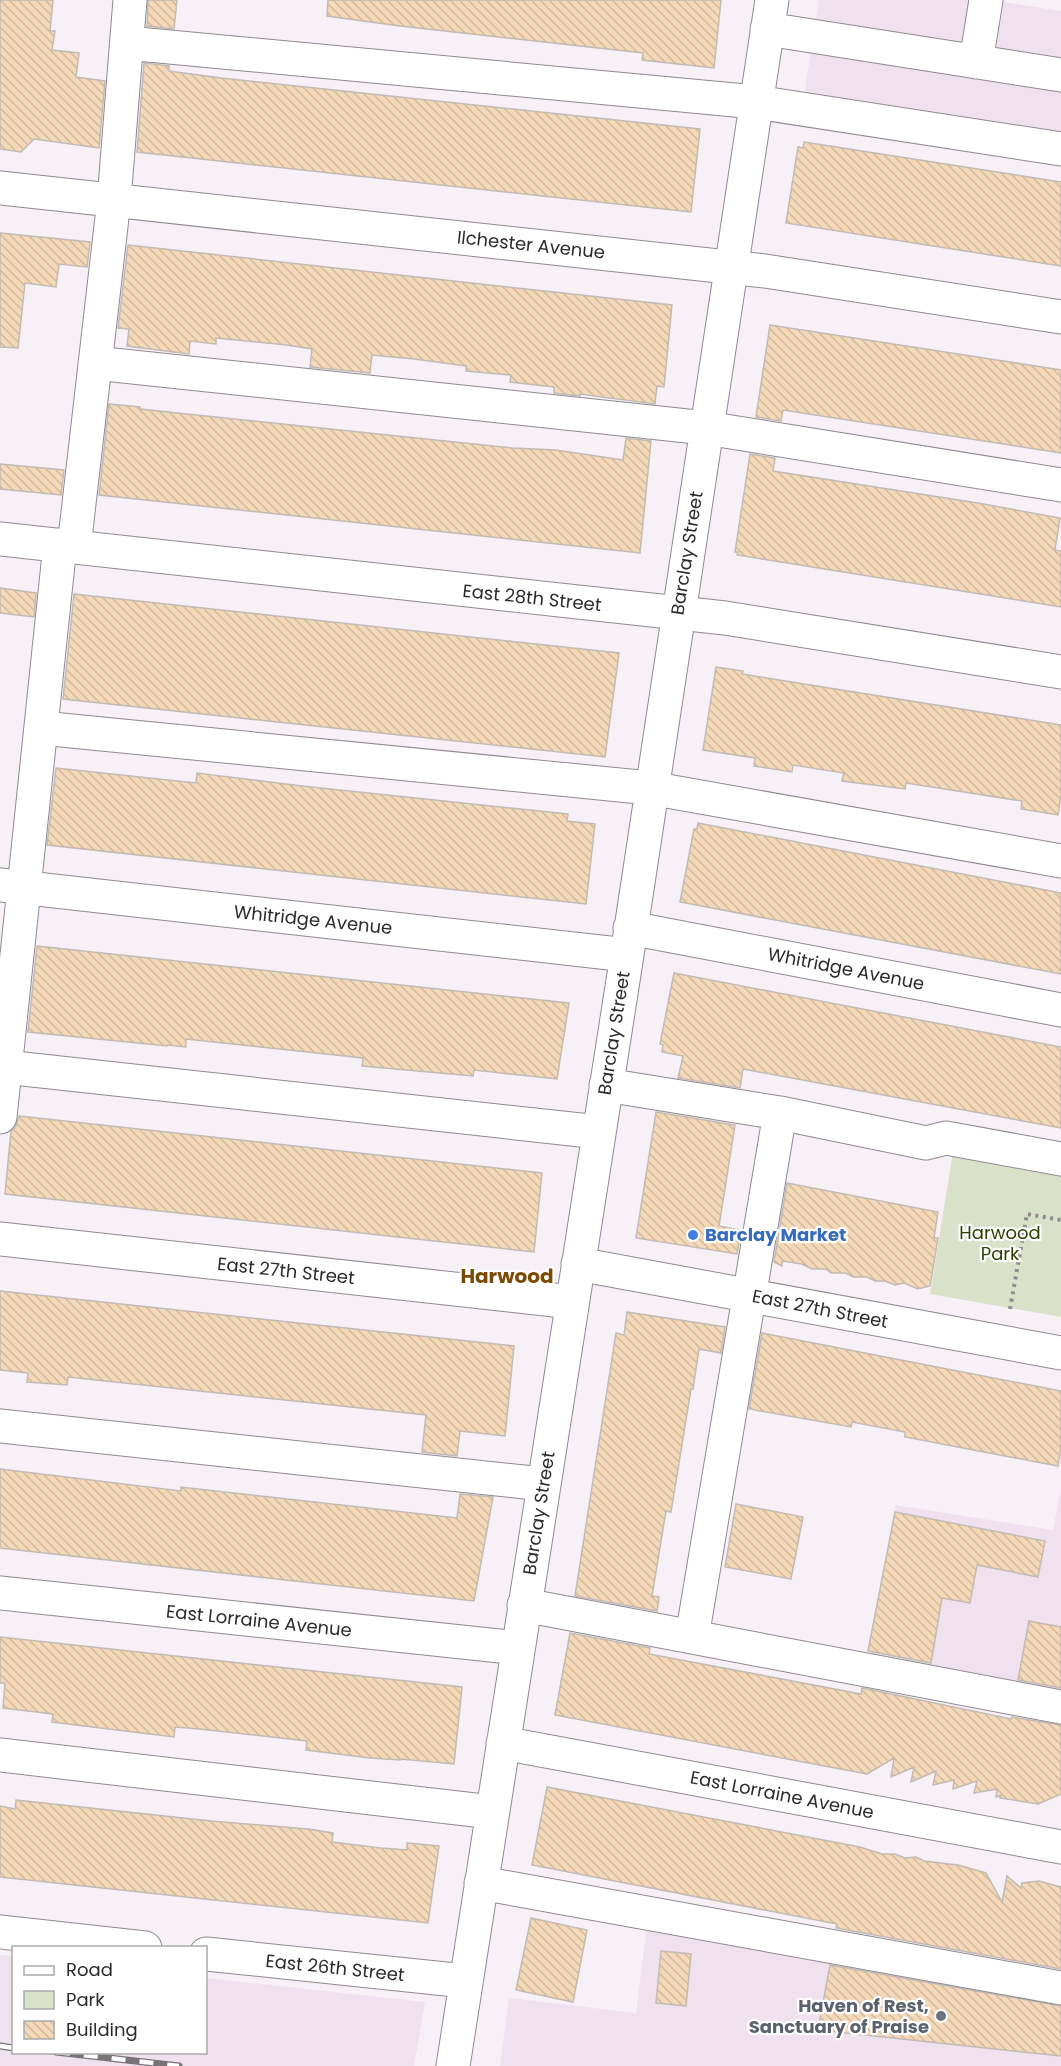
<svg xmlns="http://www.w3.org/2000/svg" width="1061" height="2066" font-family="Poppins,sans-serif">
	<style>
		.built { fill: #efe1ed }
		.green { fill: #d9e2c8 }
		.building { fill: url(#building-back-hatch); stroke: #c1bbb4; stroke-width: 1.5 }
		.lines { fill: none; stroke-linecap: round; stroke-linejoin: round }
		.minor-casing { stroke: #908990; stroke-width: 35 }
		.major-casing { stroke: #908990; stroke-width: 35 }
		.path { stroke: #908a8f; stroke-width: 4; stroke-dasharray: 3 4.5; stroke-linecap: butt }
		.minor { stroke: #fff; stroke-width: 33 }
		.major { stroke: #fff; stroke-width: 33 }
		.rail-casing { stroke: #797478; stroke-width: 7 }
		.rail { stroke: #fff; stroke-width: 4.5; stroke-dasharray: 14; stroke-linecap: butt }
		.shop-dot { fill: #3f7fe0; stroke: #fff; stroke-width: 2 }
		.worship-dot { fill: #6b7280; stroke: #fff; stroke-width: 2 }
		.labels { text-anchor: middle; stroke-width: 4.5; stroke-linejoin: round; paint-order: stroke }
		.street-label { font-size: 18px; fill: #2d2a2c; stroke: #fff }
		.park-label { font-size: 18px; fill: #303e00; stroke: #fff }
		.shop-label { font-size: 18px; font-weight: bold; fill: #366cbe; stroke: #fff; text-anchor: start }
		.worship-label { font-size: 18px; font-weight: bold; fill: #5b616d; stroke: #fff; text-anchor: end }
		.neighbourhood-label { font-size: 20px; font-weight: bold; fill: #7c4a04; stroke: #fff }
	</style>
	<defs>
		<pattern id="building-back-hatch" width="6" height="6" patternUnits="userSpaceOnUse" patternTransform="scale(1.5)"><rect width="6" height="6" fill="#f5d8b8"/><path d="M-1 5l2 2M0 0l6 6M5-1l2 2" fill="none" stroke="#d2ba9e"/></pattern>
	</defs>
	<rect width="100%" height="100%" fill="#f8f0f7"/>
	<path class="built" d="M819,0h172l70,11v138l-259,-40z
		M1061,1488v215l-193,-37 27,-161 158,25z
		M648,1918l413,77v71h-561l9,-68 127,15z
		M0,1955l13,1 1,96h192v-74l219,24 -11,64h-414z"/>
	<path class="green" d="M955,1140l106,19v158l-131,-23z"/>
	<path class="building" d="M0,0h53l-3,31h5l-3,19 27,3 -3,24 29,4 -6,67 -65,-9 -13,13 -21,-3z
		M148,0h29l-3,29 -27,-3z
		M328,0h393l-7,68 -72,-8 1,-7 -243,-27 -73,-10z
		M144,63l25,3v5l52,7 479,51 -9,83 -554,-60z
		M804,142l257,40v84l-275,-43 12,-76 5,1z
		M0,233l90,9 -3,25 -28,-3 -3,23 -31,-4 -7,65 -18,-1z
		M128,245l544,60 -8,82 -7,-1 -2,18 -75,-10v2l-26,-3v-6l-44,-5 1,-7 -45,-4v-5l-52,-7 -42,-4 -2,18 -60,-6 2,-18 -25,-4 -71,-7v6l-26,-3 -1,13 -62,-8 2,-17 -11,-1z
		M770,325l291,45v83l-278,-43 -2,11 -25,-4z
		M109,404l31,3v2l372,39 44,2 67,10 3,-22 25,3 -11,112 -541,-58z
		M750,454l25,4 -2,13 205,32 82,15 -5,32 6,1v56l-324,-52 1,-3h-3z
		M0,464l64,6 -3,25 -61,-6z
		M0,588l36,5 -2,24 -34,-4z
		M74,594l545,59 -14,104 -542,-58z
		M716,667l27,4 -1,3 319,51v71l-3,19 -37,-6 1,-8 -116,-18 -1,6 -63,-8 2,-8 -51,-8 -1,7 -38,-6 1,-8 -52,-8z
		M56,768l140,15 1,-10 105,13 266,28 -1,7 28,3 -9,80 -539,-59z
		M698,823l363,70v81l-381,-72 14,-73h3z
		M37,946l532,57 -12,76 -83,-9 -1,6 -111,-10 1,-8 -177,-19v8l-19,-2v1l-139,-14z
		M674,973l387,74v81l-318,-59 -3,19 -62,-10 5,-22 -21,-4 1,-7 -3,-1z
		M656,1112l79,13 -16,101 22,4 -4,24 -101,-16z
		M19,1116l523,57 -8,79 -529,-58 6,-63 4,-3z
		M787,1183l151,29 -4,26h4l-8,48 -12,3 -14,-6 -9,2 -10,-4h-10l-8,-4h-14l-7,-4h-15l-5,-4h-14l-10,-5 -20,-3v5l-8,-4z
		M0,1291l514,55 -9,90 -45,-5 -3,25 -35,-4 4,-37 -358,-38 -1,8 -40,-3 1,-9 -28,-3z
		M627,1312l98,15 -4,26 -22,-4 -6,40h-2l-20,123 -5,-1 -14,85 7,1 -2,14 -82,-15 41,-263 8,2z
		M762,1333l299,58v58l-3,17 -153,-29v-5l-53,-10 -1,5 -102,-18z
		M0,1469l181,22v-4l276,31 3,-24 33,3 -19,104 -474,-53z
		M736,1504l67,13 -12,62 -66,-12z
		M895,1512l150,29 -7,36 -61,-12 -7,38 -28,-5 -11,65 -63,-12z
		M1029,1621l32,6v61l-43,-8z
		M570,1633l80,15 -1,6 133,25 79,15 1,-6 149,31 1,-2 49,8v69l-23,10 -38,-6 1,-3 -5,2 1,-8 -23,4 3,-12 -24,8 1,-9 -21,5 3,-14 -25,11 3,-15 -23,10 3,-19 -27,16 -312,-59z
		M0,1637l462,50 -8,77 -54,-5v1l-30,-2 -64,-8 1,-9 -108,-12 -24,-2 -1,10 -122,-15 1,-8 -50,-6 2,-25h-5z
		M547,1787l313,60 22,7h13l10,4 11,-1 8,4 34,4 28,8 16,29 5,-26 14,12 1,-5 17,-2 22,6v82l-225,-41 1,-4 -305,-59z
		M16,1800l195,21 97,8 25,4 -1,9 49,6 26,2v-7l32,3 -11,77 -428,-46v-71l15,3z
		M531,1918l56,12 -14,72 -57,-12z
		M661,1951l30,3 -5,52 -30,-3z
		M830,1965l231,41v50l-243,-26z"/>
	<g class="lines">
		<defs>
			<path id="minor" d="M767,29l294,46
				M127,43l629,59 305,47
				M976,62l10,-62
				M0,188l765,83 296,46
				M95,363l611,65 355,57
				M74,547l40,-347 16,-200
				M41,728l609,60 411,73
				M0,885l627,70
				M630,928l431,82
				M5,1067l594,65
				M606,1085l174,28 146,30 20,-5 115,21
				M0,1117l60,-572
				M0,1239l572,63
				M578,1264l483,89
				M0,1426l543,58
				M0,1593l518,55
				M524,1605l537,102
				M692,1637l88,-524
				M503,1743l558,104
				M0,1755l492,57
				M481,1883l580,105
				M0,1932l145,16
				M206,1954l259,27
				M453,2066l174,-1111 145,-955"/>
			<path id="major" d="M0,539l725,79 336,54"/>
		</defs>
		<use href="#minor" class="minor-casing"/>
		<use href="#major" class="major-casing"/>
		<path class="path" d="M1010,1309l17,-95 34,6"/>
		<use href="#minor" class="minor"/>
		<use href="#major" class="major"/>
		<defs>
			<path id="rail" d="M0,2046l14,2
				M56,2052l123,14"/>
		</defs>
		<use href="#rail" class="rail-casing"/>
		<use href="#rail" class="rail"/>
	</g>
	<circle class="shop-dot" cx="693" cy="1235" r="6"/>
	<circle class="worship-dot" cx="941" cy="2016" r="6"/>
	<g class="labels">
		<g class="street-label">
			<text transform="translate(531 245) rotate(6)" y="6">Ilchester Avenue</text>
			<text transform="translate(687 553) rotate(-81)" y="6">Barclay Street</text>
			<text transform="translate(532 598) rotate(6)" y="6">East 28th Street</text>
			<text transform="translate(313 920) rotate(6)" y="6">Whitridge Avenue</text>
			<text transform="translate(846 969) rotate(11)" y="6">Whitridge Avenue</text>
			<text transform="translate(614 1033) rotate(-81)" y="6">Barclay Street</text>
			<text transform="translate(286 1271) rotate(6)" y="6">East 27th Street</text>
			<text transform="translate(820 1309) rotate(11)" y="6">East 27th Street</text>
			<text transform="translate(539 1513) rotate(-81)" y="6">Barclay Street</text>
			<text transform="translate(259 1621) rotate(6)" y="6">East Lorraine Avenue</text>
			<text transform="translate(782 1795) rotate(11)" y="6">East Lorraine Avenue</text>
			<text transform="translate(335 1968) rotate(6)" y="6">East 26th Street</text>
		</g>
		<g class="park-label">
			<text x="1000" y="1239">Harwood<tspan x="1000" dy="21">Park</tspan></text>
		</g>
		<g class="shop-label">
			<text x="705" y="1241">Barclay Market</text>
		</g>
		<g class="worship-label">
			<text x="929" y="2012">Haven of Rest,<tspan x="929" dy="21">Sanctuary of Praise</tspan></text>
		</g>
		<g class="neighbourhood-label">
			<text x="507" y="1283">Harwood</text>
		</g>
	</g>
	<rect x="12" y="1946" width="195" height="108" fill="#ffffff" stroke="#abaaab" stroke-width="1.5"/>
	<rect x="24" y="1966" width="30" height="9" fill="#ffffff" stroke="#abaaab" stroke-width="1.5"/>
	<text x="66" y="1976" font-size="18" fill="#2d2a2c">Road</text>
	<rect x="24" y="1991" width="30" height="18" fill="#d9e2c8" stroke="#abaaab" stroke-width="1.5"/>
	<text x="66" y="2006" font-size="18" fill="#2d2a2c">Park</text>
	<rect x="24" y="2021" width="30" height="18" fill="url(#building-back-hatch)" stroke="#abaaab" stroke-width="1.5"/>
	<text x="66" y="2036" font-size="18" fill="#2d2a2c">Building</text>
</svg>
